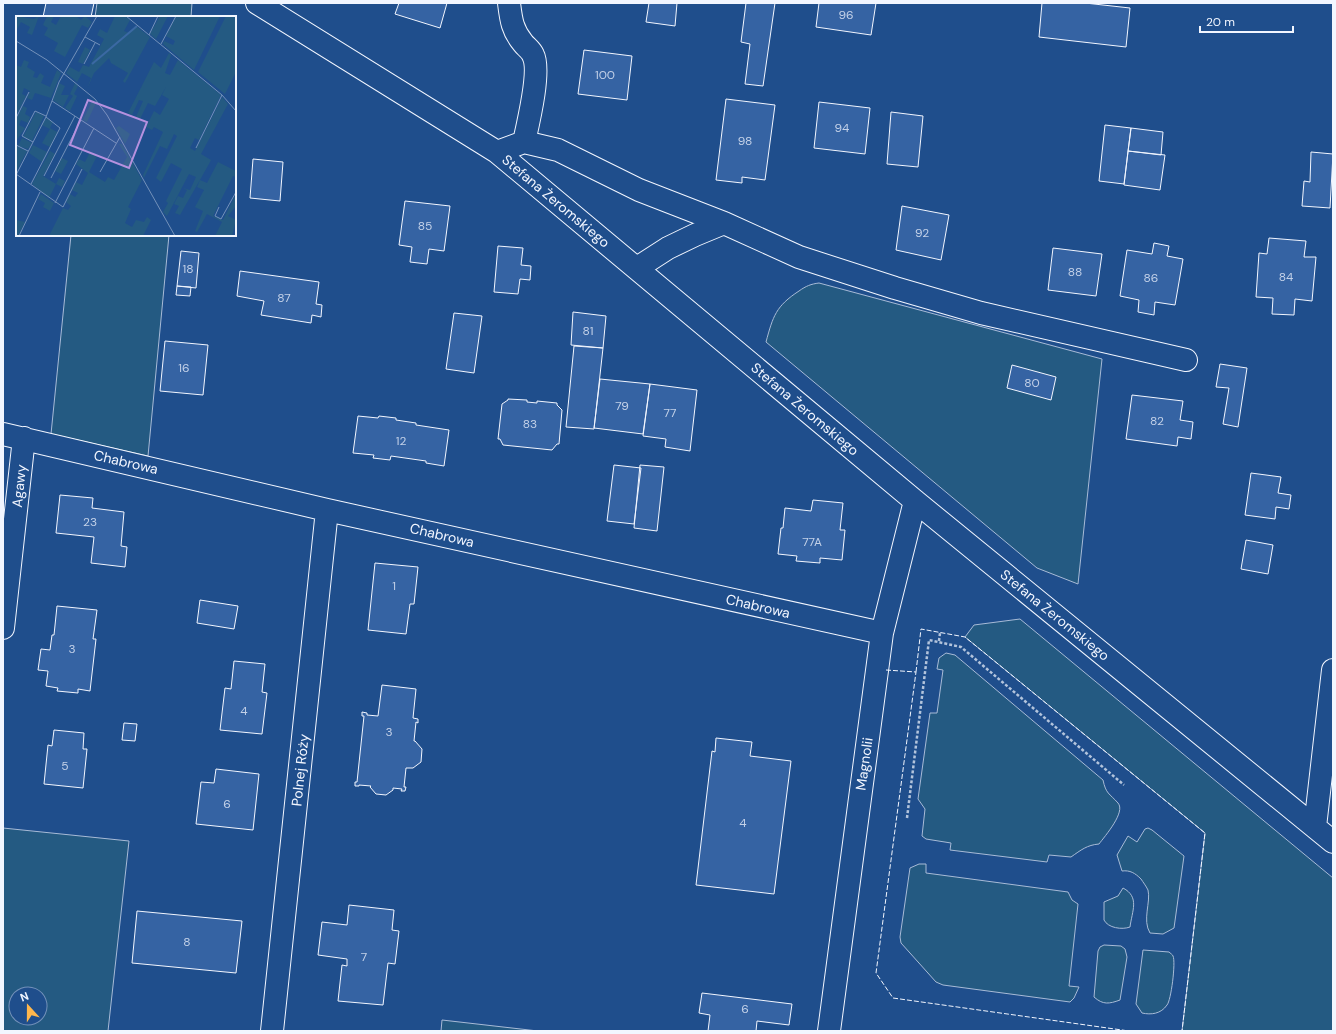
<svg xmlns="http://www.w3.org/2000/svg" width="1336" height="1034" font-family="'DM Sans',sans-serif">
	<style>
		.green { fill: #245a82; stroke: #a8bbd7; fill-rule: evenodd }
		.building { fill: #3563a3; stroke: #f2f6ff }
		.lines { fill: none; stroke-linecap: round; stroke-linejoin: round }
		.minor-casing { stroke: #f2f6ff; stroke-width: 24 }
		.path { stroke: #b3c4dc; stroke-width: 2.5; stroke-dasharray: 3 2; stroke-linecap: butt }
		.minor { stroke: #1f4e8c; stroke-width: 22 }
		.fence { stroke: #f2f6ff; stroke-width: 1; stroke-dasharray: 5 2; stroke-linecap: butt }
		.labels { text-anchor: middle; stroke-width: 3; stroke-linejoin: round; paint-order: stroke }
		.number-label { font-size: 12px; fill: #c3d1e8 }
		.street-label { font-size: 14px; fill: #f2f6ff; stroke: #1f4e8c }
		.inset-river { fill: none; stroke: #3b69a3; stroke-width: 2 }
		.inset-road { fill: none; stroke: #7391ba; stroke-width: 1 }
		.view { fill: #b691df; fill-opacity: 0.15; stroke: #b691df; stroke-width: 2 }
		.inset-edge { fill: none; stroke: #f2f6ff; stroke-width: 2 }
	</style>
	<rect width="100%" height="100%" fill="#1f4e8c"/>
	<path class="green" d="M97,3h95l-1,14h-96z
		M71,235h98l-21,221 -97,-22z
		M819,283l283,76 -24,225 -41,-16 -271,-226c7,-26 10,-36 33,-51 7,-5 12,-7 20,-8z
		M1020,619l313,259v153h-151l23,-198 -240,-196 9,-12z
		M946,653l9,2 148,125c3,14 6,13 15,23 8,9 -13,33 -19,41 -12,1 -18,6 -28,13l-22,-2 -2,7 -97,-12 1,-7 -25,-4 -4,-3 3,-27 -7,-10 12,-86h7l6,-43 -6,-1 2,-11z
		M3,828l126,13 -21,190h-105zM16,994h24v24h-24z
		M1148,828l4,2 32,26 -10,72 -11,6 -13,-1c-8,-13 1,-31 -2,-43 -2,-4 -5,-8 -7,-11 -6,-6 -11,-9 -19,-8l-5,-16 11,-19 9,6 8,-13z
		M919,864h7v9l142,19 4,8 6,4 -9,82 10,1 -5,11 -4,4 -127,-17 -7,-3 -35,-39 -1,-6 10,-69z
		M1123,888c17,9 9,23 7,39 -8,3 -22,1 -26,-7v-18l14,-6z
		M1104,945l17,1 4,3 2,8 -7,43c-11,4 -17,5 -26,-3l4,-46 2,-4z
		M1143,950l26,2c1,1 4,3 4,4 3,6 -2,45 -6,49 -6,9 -16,10 -25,8l-6,-9z
		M442,1020l96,11h-97z"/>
	<path class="building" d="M46,3h48l-3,14h-48z
		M399,3h48l-7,25 -45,-14z
		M649,3h28l-2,23 -29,-4z
		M746,3h29l-12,83 -18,-2 5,-40 -9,-2z
		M819,3h57l-5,32 -55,-8z
		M1042,3h43l45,5 -4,39 -87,-10z
		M584,50l48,6 -5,44 -49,-6z
		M726,99l49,6 -10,75 -23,-3v6l-26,-3z
		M819,102l51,6 -5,46 -51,-6z
		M891,112l32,4 -5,51 -31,-3z
		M1105,125l26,3 -7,56 -25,-3z
		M1131,128l32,4 -2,23 -33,-4z
		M1128,151l37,4 -5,35 -36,-5z
		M1311,152l22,2 -3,54 -28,-2 2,-25 6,1z
		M253,159l30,3 -3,39 -30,-3z
		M405,201l45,5 -6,45 -15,-2 -2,15 -17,-2 2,-15 -13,-2z
		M902,206l47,9 -8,45 -45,-10z
		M1269,238l37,3 -2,16h12l-4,44 -17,-2 -1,16 -22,-1 1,-16 -17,-1 3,-44 8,1z
		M1154,243l15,3 -2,10 16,3 -8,46 -20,-3 -1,13 -16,-3 1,-12 -19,-4 7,-46 25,4z
		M498,246l25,2 -2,17 10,1 -1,14 -10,-1 -2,15 -24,-2z
		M1053,248l49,6 -6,42 -48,-6z
		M181,251l18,2 -3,35 -19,-2z
		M240,271l79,11 -3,22 6,1 -1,12 -9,-2 -1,8 -50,-8 3,-14 -27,-5z
		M177,286l14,1 -1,9 -14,-1z
		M573,312l33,4 -3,32 -32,-3z
		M454,313l28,3 -8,57 -28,-4z
		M165,341l43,4 -5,50 -43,-4z
		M574,346l29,2 -9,81 -28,-2z
		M1220,364l27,4 -9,59 -15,-3 6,-36 -13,-1z
		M1012,365l44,12 -5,23 -44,-12z
		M600,379l50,5 -7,50 -49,-6z
		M650,384l47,6 -7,61 -25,-4 1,-8 -23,-3z
		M1132,395l51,6 -3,19 13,2 -2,17 -13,-2 -1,9 -51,-7z
		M508,399l19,1v2l10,1v-2l20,2v2l5,5 -3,34h-2l-5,6 -49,-5 -3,-6h-2l4,-35 6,-4z
		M358,416l20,2 1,-2 17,2v2l20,3v2l33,5 -5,36 -18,-3v-2l-35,-5 -1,4 -17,-2 1,-3 -21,-2z
		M614,465l27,3 -7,56 -27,-3z
		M640,465l24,2 -7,64 -23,-3z
		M1251,473l30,4 -3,16 13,2 -2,14 -13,-2 -1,12 -30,-4z
		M60,495l33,3 -1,10 32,4 -3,34 6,1 -2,20 -34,-4 3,-26 -38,-4z
		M813,500l30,3 -3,27h5l-3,30 -22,-2v5l-24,-2 1,-5 -19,-2 3,-26h2l2,-20 26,3z
		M1246,540l27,5 -5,29 -27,-5z
		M375,563l43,4 -4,37h-4l-4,30 -38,-4z
		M200,600l38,6 -4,23 -37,-6z
		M57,606l40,4 -4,29h3l-6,52 -12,-2v4l-21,-2 1,-3 -12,-2 2,-15 -10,-1 3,-21 9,1 2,-15h2z
		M234,661l31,3 -3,28 5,1 -5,41 -42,-4 5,-42 6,1z
		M382,685l34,4 -3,29 5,1v4l-2,-1 -2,19h1l7,8 -1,13 -8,6h-7l-2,19h2l-1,4h-4l1,-2 -9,-1v2l-7,5 -10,-1 -6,-7 1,-1 -12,-1v1h-4v-4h2l7,-66h-2v-4l5,1v2l11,1z
		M124,723l13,1 -2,17 -13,-1z
		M54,730l30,3 -1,16h4l-4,39 -39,-4 4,-39 4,1z
		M716,738l36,4 -2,14 41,5 -17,133 -78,-9 16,-134 3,1z
		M216,769l43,5 -6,56 -57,-6 5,-42 13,1z
		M349,905l45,5 -2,20 7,1 -4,33 -7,-1 -5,42 -45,-4 4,-36 5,1v-7l-29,-4 4,-33 25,3z
		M137,911l105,10 -6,52 -104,-10z
		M702,993l90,11 -3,21 -32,-4 -1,10h-48l2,-16 -11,-2z"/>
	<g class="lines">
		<defs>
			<path id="minor" d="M257,3l240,149 418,349 418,341
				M509,3c2,16 3,27 14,40 3,4 8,7 10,12 8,15 -5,69 -9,87
				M497,152l27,-10 34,8 81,40 85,33 75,34 96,31 86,25 205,47
				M637,268l31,-20 27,-13 29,-12
				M3,434l324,76 555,123
				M3,628l21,-190
				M1315,827l18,-157
				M272,1031l55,-521
				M829,1031l53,-398 33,-132"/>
		</defs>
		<use href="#minor" class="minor-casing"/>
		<path class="path" d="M939,641l1,-8
			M907,818l22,-178 32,7 163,138"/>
		<use href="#minor" class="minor"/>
		<path class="fence" d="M886,670l30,2 -40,301 17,25 236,33
			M916,672l5,-43 44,8 240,196 -23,198"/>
	</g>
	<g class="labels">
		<g class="number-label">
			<text x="846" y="19">96</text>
			<text x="605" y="79">100</text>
			<text x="842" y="132">94</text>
			<text x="745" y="145">98</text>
			<text x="425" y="230">85</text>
			<text x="922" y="237">92</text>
			<text x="188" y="273">18</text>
			<text x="1075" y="276">88</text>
			<text x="1286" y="281">84</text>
			<text x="1151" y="282">86</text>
			<text x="284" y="302">87</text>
			<text x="588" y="335">81</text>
			<text x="184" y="372">16</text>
			<text x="1032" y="387">80</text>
			<text x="622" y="410">79</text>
			<text x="670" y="417">77</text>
			<text x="1157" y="425">82</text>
			<text x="530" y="428">83</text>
			<text x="401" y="445">12</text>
			<text x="90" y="526">23</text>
			<text x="812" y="546">77A</text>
			<text x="394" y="590">1</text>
			<text x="72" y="653">3</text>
			<text x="244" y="715">4</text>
			<text x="389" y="736">3</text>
			<text x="65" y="770">5</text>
			<text x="227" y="808">6</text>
			<text x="743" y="827">4</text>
			<text x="187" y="946">8</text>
			<text x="364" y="961">7</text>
			<text x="745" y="1013">6</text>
		</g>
		<g class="street-label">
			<text transform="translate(556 201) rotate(40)" y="5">Stefana Żeromskiego</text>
			<text transform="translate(805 409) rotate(40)" y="5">Stefana Żeromskiego</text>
			<text transform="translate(126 462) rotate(13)" y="5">Chabrowa</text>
			<text transform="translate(19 486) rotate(-84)" y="5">Agawy</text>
			<text transform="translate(442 535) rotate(13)" y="5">Chabrowa</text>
			<text transform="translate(758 606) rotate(13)" y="5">Chabrowa</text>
			<text transform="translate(1055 615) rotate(39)" y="5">Stefana Żeromskiego</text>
			<text transform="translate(864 764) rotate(-82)" y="5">Magnolii</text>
			<text transform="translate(300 770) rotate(-84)" y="5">Polnej Róży</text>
		</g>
	</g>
	<g transform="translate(16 16)">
		<rect width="220" height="220" fill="#1f4e8c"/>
		<path d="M0,0l18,3 5,-3 -7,19 -5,-2 3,-6 -9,-5 -5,9zM31,0h7l-3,6 5,3 5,-9h15l5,4 4,-4 7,6 -4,6 -6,-3 -17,32 -11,-6 4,-8 -14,-8 4,-7 -5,-3zM99,0h10l5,4 -6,11 5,2 7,-7 14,11 -25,46 -2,-2 5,-8 -17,-10 -2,-5 -15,15 -7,16 4,-11 -9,-5 -5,9 -11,-9 4,-6 9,5 4,-7 6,2 15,-28 -7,-4 3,-6 7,4zM144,0h8l-12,23 -6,-5zM160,0h44l-26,54 -31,-26 1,-3 9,4 2,-4 -9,-5zM210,0h10v56l-11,22 -27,-22zM69,31l5,3 -7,14 -5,-2zM153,37l2,2 -6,18 5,2 8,-15 43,35 -22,45 -4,-2 -5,10 5,3 27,-54 6,7 -27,50 10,6 -2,4 -29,51 -5,-2 4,-7 -5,-2 4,-8 5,2 4,-8 -4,-2 7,2 6,-13 -7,-3 -22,42 -4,-4 5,-9 -2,-2 16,-32 -11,-6 -10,19 -5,-4 21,-42 -3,-2 -7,15 -7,-3 -16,32 -1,-3 20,-43 -9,-5 -2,3 -6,-3 8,-16 6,4 9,-16 -7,-4 4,-8 -11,19 -7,-3 -8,16 -4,-2 7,-16 -4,-1 -7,15 -4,-2 26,-51 7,6zM8,44l5,2 -2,5 8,5 -2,5 4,1 3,-5 4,3 -3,7 9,4 7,-17 4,3 -10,25 -16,-5 -3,7 -5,-2 3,-7 -6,-3 -2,6 4,2 -10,20v-51l5,2zM43,67l6,3 -4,9h8l-6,12 -10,-7zM59,67l3,3 -4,8 3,2 -7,15 -5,-3 8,-12 -3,-2zM77,83l3,4 -9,19 -4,-2zM7,90l4,2 -2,6 5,3 -2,6 -7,-3 -2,5 6,3 -9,13v-22zM20,96l8,4 -12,25 -9,-4zM30,102l7,4 -3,6 7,4 -7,15 -8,-4 8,-14 -8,-4zM103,110l11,8 -5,10 -9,-16zM6,122l10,5 -4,6 -10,-3zM103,128h3l20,36 -14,27 3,2 -6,14 7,4 4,-7 8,2 3,-5 4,3 -8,16h-94l14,-28 5,2 3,-4 -5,-4 4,-8 5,3 3,-4 -6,-3 4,-8 6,3 6,-12 -12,-9 3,-5 6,3 5,-10 7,4 -8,16 16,10 3,-5 6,3 13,-23zM17,129l14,7 -5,10 -13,-9zM0,130l11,5 -11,21zM34,135l5,3 -12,22 13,8 3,-6 6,3 -3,6 -6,-3 -7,14 -17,-14zM46,142l6,3 -7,13 -6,-3zM202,146l18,9v6l-3,-1 -20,40 10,4 13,-26v12l-8,10 8,4 -4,16h-17l7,-14 -15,-8 -10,18 -2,-1 8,-20 -8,-4 9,-17 -7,-3 3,-7 7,3zM25,178l13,9 -4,8 -7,-4 2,-4 -7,-4zM0,204l9,2 -7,14h-2z" fill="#245a82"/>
		<path class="inset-river" d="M76,48l45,-38"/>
		<path class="inset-road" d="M110,0l96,79 14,16M133,19l9,-19M69,21l15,8M0,25l31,19 48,39 12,16 68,121M145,28l15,-28M68,48l11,-21M36,85l64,42M0,102l13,-26M17,126l-11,-6 13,-25 11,5M0,129l12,6M180,132l26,-53M84,156l20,-35M0,158l47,33 19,-38M0,159l30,-58 13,-35 38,-66M28,160l31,-60M35,162l30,-58M15,168l29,-56 -14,-11M39,187l39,-75M203,191l-4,9 6,3 15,-27M3,220l21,-44"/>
		<path class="view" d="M72,84l59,22 -18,46 -59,-23z"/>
		<rect width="220" height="220" class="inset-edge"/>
	</g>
	<rect width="1336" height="1034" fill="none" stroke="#f2f6ff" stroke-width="8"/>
	<g transform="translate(28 1006) rotate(339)"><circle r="19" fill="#1f4e8c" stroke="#7391ba"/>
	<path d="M0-3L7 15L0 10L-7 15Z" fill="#ffb74d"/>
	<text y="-6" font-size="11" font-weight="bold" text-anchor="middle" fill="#f2f6ff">N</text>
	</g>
	<path d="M1200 26v6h93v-6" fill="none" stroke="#f2f6ff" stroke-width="2"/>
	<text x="1206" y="26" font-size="12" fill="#f2f6ff" stroke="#1f4e8c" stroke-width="3" paint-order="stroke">20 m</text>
</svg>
